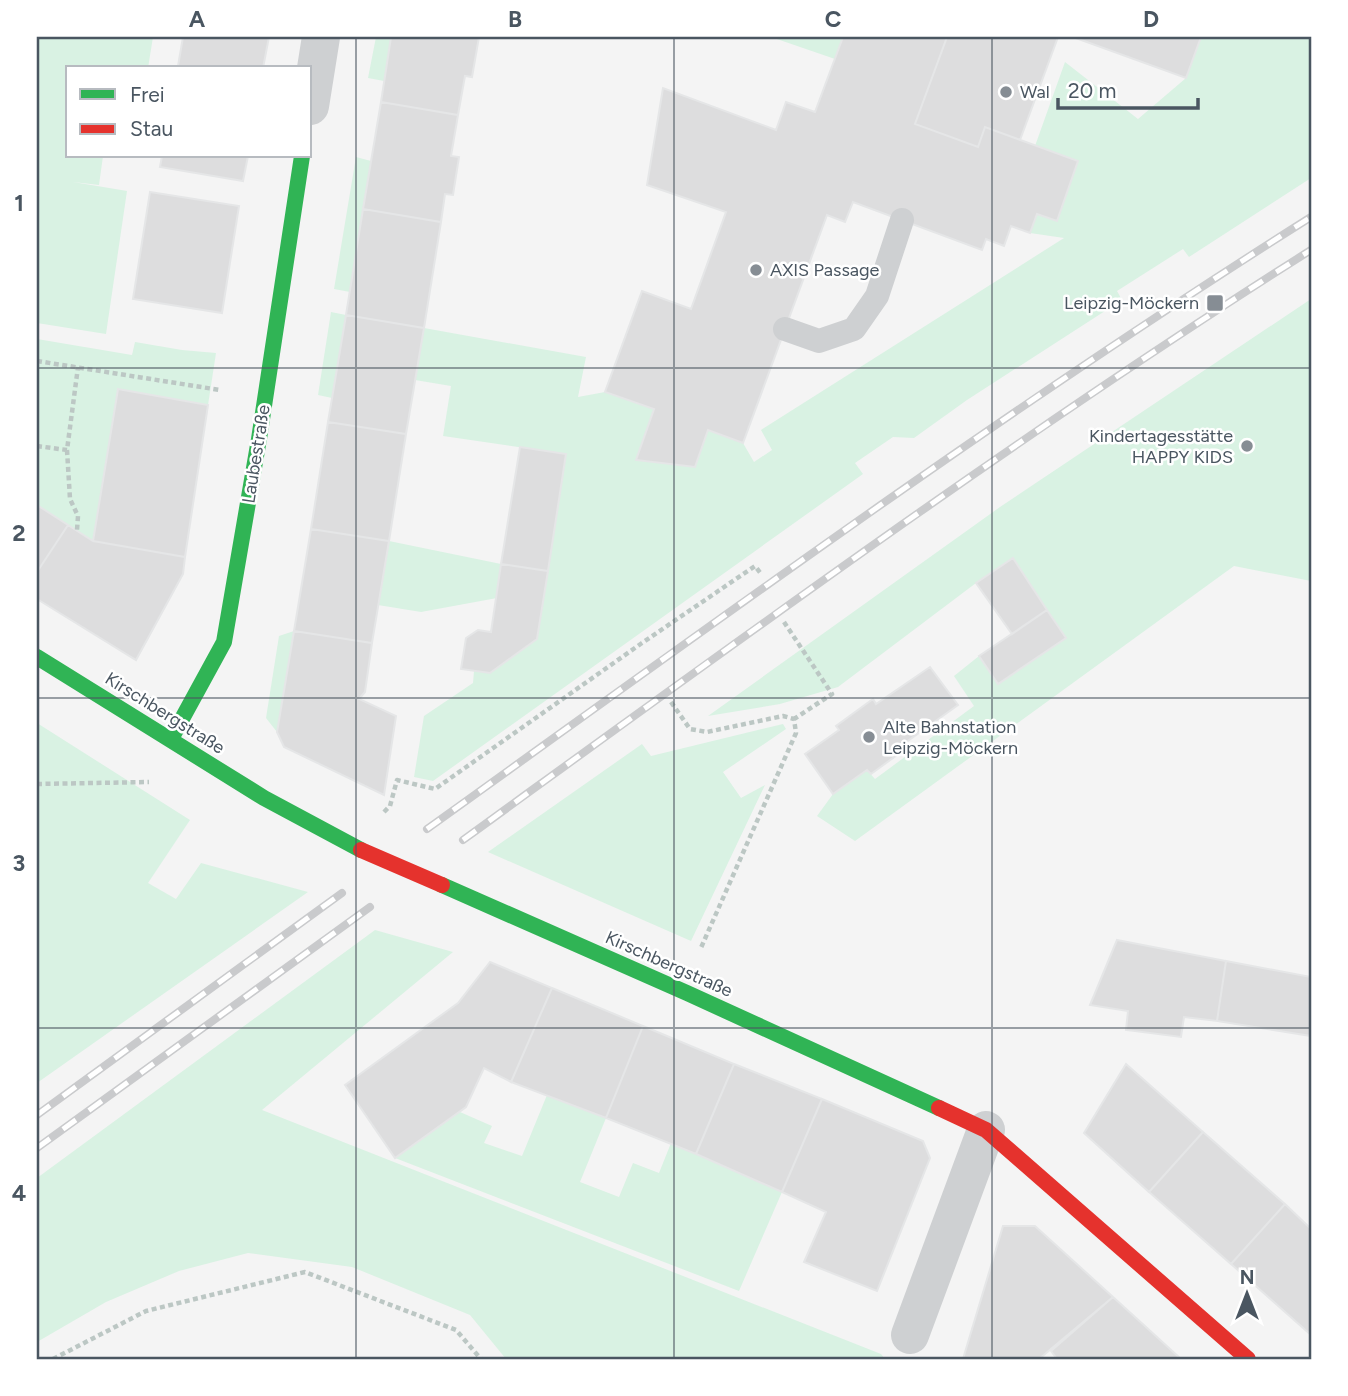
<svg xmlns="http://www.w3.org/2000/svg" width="1348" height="1396" font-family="Figtree,sans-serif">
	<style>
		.green { fill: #d9f2e3 }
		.building { fill: #ddddde; stroke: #e5e6e7; stroke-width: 2 }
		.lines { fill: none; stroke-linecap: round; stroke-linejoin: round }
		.path { stroke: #bcc7c4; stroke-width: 4.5; stroke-dasharray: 5 3.5; stroke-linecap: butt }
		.lane { stroke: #ced0d2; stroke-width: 24 }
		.street { stroke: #ced0d2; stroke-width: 38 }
		.fast { stroke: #30b455; stroke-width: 16 }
		.jam { stroke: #e5322d; stroke-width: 16 }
		.rail-casing { stroke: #c9cacc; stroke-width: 8 }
		.rail { stroke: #fff; stroke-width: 5; stroke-dasharray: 16; stroke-linecap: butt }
		.jam-bridge { stroke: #e5322d; stroke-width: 16 }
		.grid { fill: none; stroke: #4a5661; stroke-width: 2; stroke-opacity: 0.55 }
		.poi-dot { fill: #868d94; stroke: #fff; stroke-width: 2.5 }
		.labels { text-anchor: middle; stroke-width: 5; stroke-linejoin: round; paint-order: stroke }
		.poi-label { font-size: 18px; fill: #4a5661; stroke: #fff; text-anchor: start }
		.street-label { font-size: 18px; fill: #4a5661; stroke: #fff }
		.neatline { fill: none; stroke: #4a5661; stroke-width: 2.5 }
		.grid-label { font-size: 23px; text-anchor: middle; font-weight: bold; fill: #4a5661 }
	</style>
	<rect width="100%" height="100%" fill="#f4f4f4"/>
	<path class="green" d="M38,37h115l-5,31h-80v88h35l-4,29 -26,-3 54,9 -21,143 -69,-11z
		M376,37h15l-7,44 -16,-3z
		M771,37h72l-8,22z
		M1201,37h110v141l-122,79 -6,-8 -66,42 5,9 -155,100 -53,38 -21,-1 -38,26 8,11 -430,307 -19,-4 10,-61 49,-33 1,-12 16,2 47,-34 29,-185 -123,-18 8,-50 -36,-6 9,-52 162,29 -8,40 27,-5 49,17 40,58 14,-37 35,13 11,19 18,-12 -11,-20 303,-192 -34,-5 7,-19 20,7 21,-59 -43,-16 30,-84 73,57 48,-41z
		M356,157l15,4 -21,131 -16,-3z
		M1311,299v282l-77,-15 -379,275 -38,-25 16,-22 34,-24 8,9 99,-73 -20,-30 25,-20 20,28 67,-46 -53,-79 -37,24 -138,104 -58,17 -72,12 292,-209z
		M331,312l15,3 -14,83 -14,-3z
		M37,339l95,16 3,-13 47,8 34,3 -8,52 -90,-15 -25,151 -56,-36z
		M389,541l112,23 -4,34 -76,14 -43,-7z
		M294,631l-17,101 -11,-14 13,-82z
		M37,723l153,97 -42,63 28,16 25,-36 107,29 -271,191z
		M783,724l3,5 -63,43 18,26 24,-13 -74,156 -203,-89 154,-108 9,12z
		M375,930l78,22 -191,158 619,244 4,5h-379l-36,-44 -118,-48 -104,-14 -69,18 -73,31 -69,40v-164z
		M547,1095l59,23 -26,64 39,15 14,-34 26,10 12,-30 111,49 -43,99 -344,-133 65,-46 32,14 -8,17 38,13z"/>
	<path class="building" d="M183,37h86l-6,31h-73l-12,-2z
		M391,37h88l-7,40 -7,-1 -7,39 -77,-13z
		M843,37h104l-32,87 63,23 7,-20 93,34 -21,60 -20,-7 -7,19 -19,-7 -7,20 -18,-7 -4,11 -129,-48 -8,20 -18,-7 -84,228 -35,-13 -13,37 -59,-7 18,-51 -49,-17 37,-101 49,18 35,-97 -79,-27 16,-97 113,42 10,-28 29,10z
		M947,37h111l-38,103 -35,-13 -7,20 -63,-23z
		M1073,37h128l-15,41z
		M381,102l77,13 -7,41 8,1 -6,38 -8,-1 -4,28 -78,-13z
		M162,156h86l-5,25 -83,-14z
		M150,192l89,14 -17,107 -89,-14z
		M363,209l78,13 -17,106 -78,-13z
		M346,315l78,13 -18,106 -78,-12z
		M118,389l90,16 -23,152 -92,-16z
		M328,422l78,12 -17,107 -78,-12z
		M520,447l46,7 -18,117 -47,-7z
		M37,505l31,20 -31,47z
		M68,525l25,16 92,16 -2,17 -47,86 -99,-61v-27z
		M311,529l78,12 -17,102 -78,-12z
		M1013,558l34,52 -35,24 -36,-51z
		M501,564l47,7 -11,68 -47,34 -29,-4 5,-31 12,-8 13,2z
		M1047,610l19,28 -68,46 -19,-28z
		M294,631l78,12 -7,49 -6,7 37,17 -12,79 -100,-48 -7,-15z
		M930,667l28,38 -53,38 3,4 -37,27 -4,-4 -34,24 -28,-40 34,-24 -3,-4 37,-27 3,5z
		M1117,940l109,21 -9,60 -33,-4 -3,20 -55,-7 2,-19 -38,-6z
		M1226,961l85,16v59l-94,-15z
		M490,962l62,26 -41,94 -27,-14 -18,39 -71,51 -50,-73 113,-82z
		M552,988l91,38 -37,92 -95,-36z
		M643,1026l91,38 -38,90 -90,-36z
		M734,1064l88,35 -40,93 -86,-38z
		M1126,1064l77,68 -54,60 -65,-59z
		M822,1099l101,42 7,17 -53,133 -73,-29 22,-50 -44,-20z
		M1203,1132l82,72 -54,60 -82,-72z
		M1285,1204l26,25v106l-80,-71z
		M1003,1226h32l78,71 -74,62h-76z
		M1113,1297l33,30 35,32h-124l-6,-8z"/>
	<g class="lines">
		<path class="path" d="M37,361l183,29
			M37,446l30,4 11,-83
			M67,450l3,49 8,17 -1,14
			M784,622l48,72 -38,25
			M671,702l19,27 17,3 76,-16 11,3 2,14 -96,217
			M37,784l112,-2
			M384,812l6,-6 7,-26 38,9 207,-146 113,-77 7,9
			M53,1359l93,-48 159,-39 151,58 25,29"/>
		<path class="lane" d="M785,329l34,12 35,-12 23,-33 25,-76"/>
		<path class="street" d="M310,106l11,-69
			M910,1335l76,-205"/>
		<path class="fast" d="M37,657l227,141 97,52
			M171,739l53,-97 35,-203 43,-283
			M442,885l245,108 252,115"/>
		<path class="jam" d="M939,1108l47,22 262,229"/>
		<defs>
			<path id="rail" d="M427,829c291,-209 581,-421 884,-612
				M463,840c279,-202 557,-406 848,-590
				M37,1115l305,-222
				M37,1148l333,-241"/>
		</defs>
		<use href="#rail" class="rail-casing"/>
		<use href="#rail" class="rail"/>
		<path class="jam-bridge" d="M361,850l81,35"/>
	</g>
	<path class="grid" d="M356,37v1322M674,37v1322M992,37v1322M37,368h1274M37,698h1274M37,1028h1274"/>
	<g class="poi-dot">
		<circle cx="1006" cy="92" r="7"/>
		<circle cx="756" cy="270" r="7"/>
		<rect x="1206" y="294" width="18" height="18" rx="3.5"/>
		<circle cx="1247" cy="446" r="7"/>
		<circle cx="869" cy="737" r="7"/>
	</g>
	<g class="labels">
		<g class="poi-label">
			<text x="1020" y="98">Wal</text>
			<text x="770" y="276">AXIS Passage</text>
			<text x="1199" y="309" text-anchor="end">Leipzig-Möckern</text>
			<text x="1233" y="442" text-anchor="end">Kindertagesstätte<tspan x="1233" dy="21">HAPPY KIDS</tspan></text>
			<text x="883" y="733">Alte Bahnstation<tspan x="883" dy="21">Leipzig-Möckern</tspan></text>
		</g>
		<g class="street-label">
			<text transform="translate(256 454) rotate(-81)" y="6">Laubestraße</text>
			<text transform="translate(165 713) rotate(32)" y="6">Kirschbergstraße</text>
			<text transform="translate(669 964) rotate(24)" y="6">Kirschbergstraße</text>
		</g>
	</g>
	<rect width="1348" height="1396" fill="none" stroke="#ffffff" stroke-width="77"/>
	<rect x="66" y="66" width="245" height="91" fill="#ffffff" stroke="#b7bbc0" stroke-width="2"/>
	<rect x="80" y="89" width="35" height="10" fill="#30b455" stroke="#b7bbc0" stroke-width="2"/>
	<text x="130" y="102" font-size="21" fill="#4a5661">Frei</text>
	<rect x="80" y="124" width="35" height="10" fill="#e5322d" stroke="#b7bbc0" stroke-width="2"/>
	<text x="130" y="136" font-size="21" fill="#4a5661">Stau</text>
	<g transform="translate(1247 1294)" stroke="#ffffff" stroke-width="5" paint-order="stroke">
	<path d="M0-5L12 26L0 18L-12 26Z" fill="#4a5661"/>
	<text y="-10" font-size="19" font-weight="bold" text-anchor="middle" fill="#4a5661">N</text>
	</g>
	<path d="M1058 98v10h140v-10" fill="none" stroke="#4a5661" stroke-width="3.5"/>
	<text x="1068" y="98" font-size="21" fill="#4a5661" stroke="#ffffff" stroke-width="5" paint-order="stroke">20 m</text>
	<rect x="38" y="38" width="1272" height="1320" class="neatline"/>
	<g class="grid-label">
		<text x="197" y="27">A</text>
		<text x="515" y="27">B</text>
		<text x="833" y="27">C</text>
		<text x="1151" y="27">D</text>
		<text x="19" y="211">1</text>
		<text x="19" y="541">2</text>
		<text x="19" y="871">3</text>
		<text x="19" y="1201">4</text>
	</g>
</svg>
